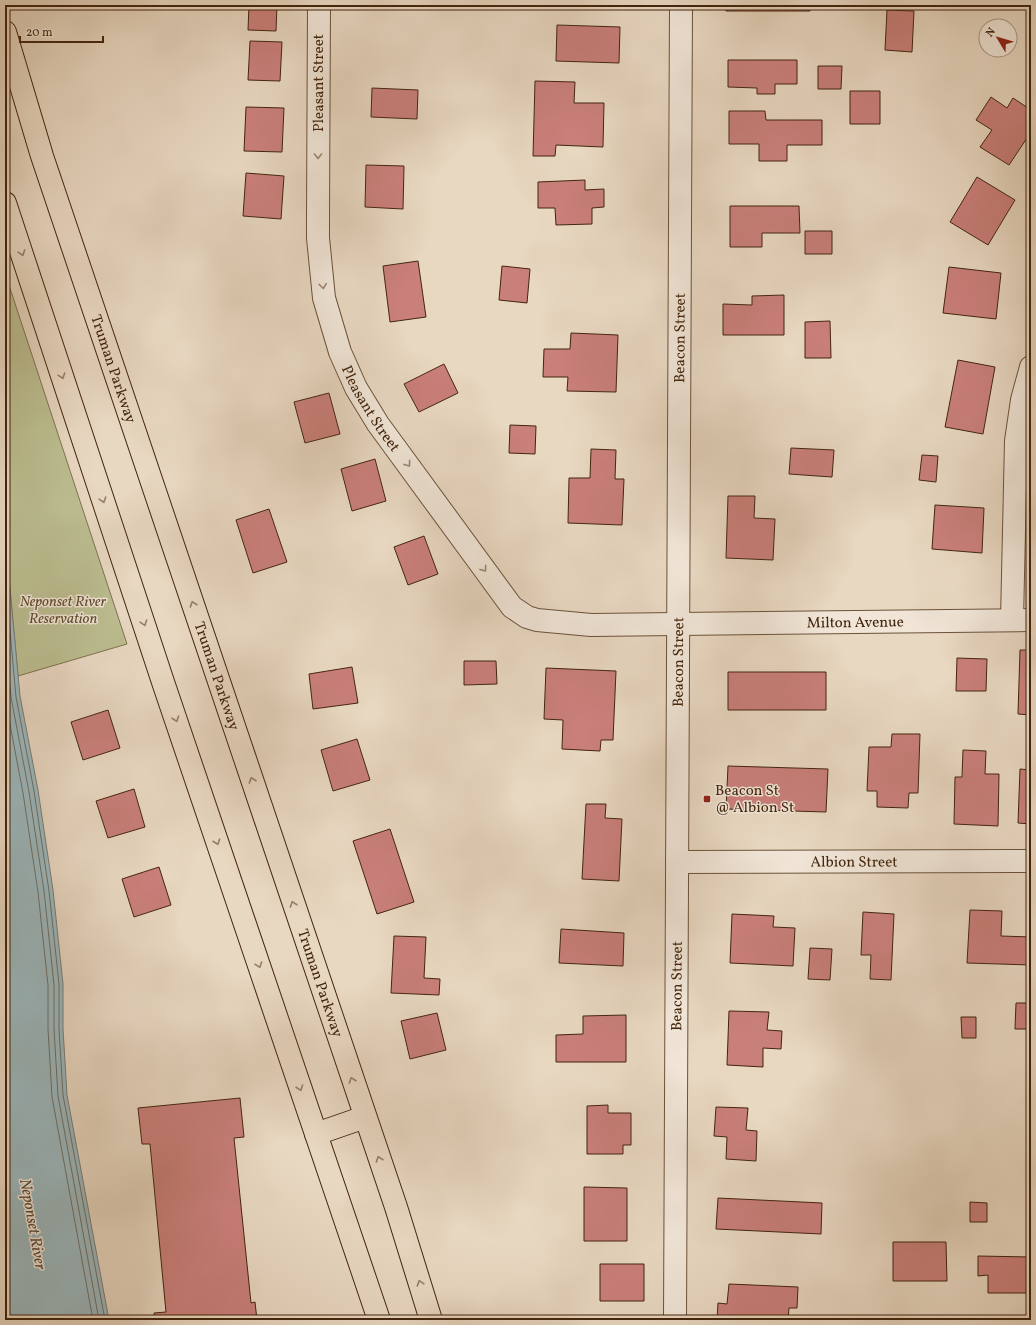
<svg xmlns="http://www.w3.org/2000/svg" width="1036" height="1325" font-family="Vollkorn,serif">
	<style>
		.green { fill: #bbbd90; stroke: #7f714e }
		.water { fill: #9bb7bd; stroke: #787d77 }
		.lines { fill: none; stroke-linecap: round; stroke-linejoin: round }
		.shore { stroke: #6f6e65; stroke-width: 1 }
		.building { fill: #c97f7a; stroke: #43250d }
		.minor-casing { stroke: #6c523a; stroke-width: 24 }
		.major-casing { stroke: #43250d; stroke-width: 24 }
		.minor { stroke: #f0e5d7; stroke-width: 22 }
		.major { stroke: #e8d7c1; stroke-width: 22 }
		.oneway { stroke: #9a8572 }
		.oneway2 { stroke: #967e67 }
		.poi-dot { fill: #8f2418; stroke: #f0e5d7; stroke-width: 1.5 }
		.labels { text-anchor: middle; stroke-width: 3; stroke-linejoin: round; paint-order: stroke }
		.street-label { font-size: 15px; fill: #43250d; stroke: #f0e5d7 }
		.park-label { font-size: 15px; font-style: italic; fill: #614b2e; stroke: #f0e5d7 }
		.poi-label { font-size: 15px; fill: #43250d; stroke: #f0e5d7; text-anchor: start }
		.water-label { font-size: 16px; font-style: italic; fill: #594a39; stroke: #f0e5d7 }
	</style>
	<rect width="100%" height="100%" fill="#e8d7c1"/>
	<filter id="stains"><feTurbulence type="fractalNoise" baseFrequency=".005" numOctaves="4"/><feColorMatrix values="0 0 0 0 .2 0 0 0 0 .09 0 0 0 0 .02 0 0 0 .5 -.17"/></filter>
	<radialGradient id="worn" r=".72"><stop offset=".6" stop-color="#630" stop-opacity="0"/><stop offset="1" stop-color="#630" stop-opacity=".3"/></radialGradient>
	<path class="green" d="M5,273l122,371 -109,32 -13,-140z"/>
	<path class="water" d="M5,536l15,160 18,94 15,100 10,94v45l4,66 42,225h-104z"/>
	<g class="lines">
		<path class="shore" d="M5,575l11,122 18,94 15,100 10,93v45l4,66 42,225
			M5,631l6,66 18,95 15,99 10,94v44l4,67 41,224
			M5,698l18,95 15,99 10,93v44l4,68 41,223"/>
	</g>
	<path class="building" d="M249,5h28l-1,26 -28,-1z
		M726,5h84v6h-84z
		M887,10l27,1 -2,41 -27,-2z
		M557,25l63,2 -1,36 -63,-2z
		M250,41l32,1 -2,39 -32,-1z
		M728,60h69v24h-22v10h-18v-6l-29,-1z
		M818,66h24l-1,23h-23z
		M535,81l40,1 -1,21h30l-1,44 -47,-2 -1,11h-22z
		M372,88l46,2 -1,29 -46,-2z
		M850,91h30v33h-30z
		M991,97l16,11 6,-10 18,12v22l-22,33 -29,-18 12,-17 -16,-10z
		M246,107l38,1 -2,44 -38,-1z
		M729,111h36l1,9h56v25h-35v16h-28v-17h-30z
		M366,165l38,1 -1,43 -38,-2z
		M246,173l38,3 -3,43 -38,-3z
		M977,177l38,23 -27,45 -38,-23z
		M585,180v10l19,-1v18l-12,1v16l-36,1 -1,-17h-17v-26z
		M730,206h69l1,27h-38v14h-32z
		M805,231h27v23h-27z
		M418,261l8,56 -36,5 -7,-56z
		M502,266l28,3 -3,34 -28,-3z
		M949,267l52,6 -5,46 -53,-6z
		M784,295v40h-61v-31l29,1v-9z
		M830,321l1,37h-26v-36z
		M571,333l47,2 -2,57 -49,-1 1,-14h-25l1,-28h26z
		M958,360l37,7 -12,67 -38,-7z
		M444,364l14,29 -39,19 -15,-28z
		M329,393l11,41 -35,9 -11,-41z
		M510,425l26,1 -1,28 -26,-1z
		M791,448l43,2 -2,27 -43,-3z
		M591,449l25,1 -1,29h9l-2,46 -54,-2 1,-45h21z
		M922,455l16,1 -2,26 -17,-2z
		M375,459l11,42 -34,10 -11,-42z
		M728,496h27l-1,22 21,1 -2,41 -47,-2z
		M935,505l49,3 -2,45 -50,-4z
		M269,509l18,53 -34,11 -17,-53z
		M424,536l14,38 -30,11 -14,-38z
		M1020,650h11v65l-13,-1z
		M957,658l30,1 -1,32h-30z
		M464,661h32l1,23 -33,1z
		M352,667l6,36 -45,6 -4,-35z
		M546,668l70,3 -3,69h-12l-1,11 -38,-2 1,-29 -19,-1z
		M728,672h98v38h-98z
		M108,710l12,38 -37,12 -12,-38z
		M892,734h28l-2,59h-9l-1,15 -31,-1v-16h-10l2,-44h22z
		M357,739l13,41 -37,11 -12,-41z
		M963,750l23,1 -1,23h14l-1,52 -44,-2 1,-47h7z
		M728,766l100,3 -2,43 -100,-3z
		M1020,769l11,1v54l-13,-1z
		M134,789l11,38 -37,11 -12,-37z
		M586,804h20l-1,14 17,1 -3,62 -37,-2z
		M390,829l24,73 -37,12 -24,-73z
		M159,867l12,38 -37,12 -12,-38z
		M970,910l32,1 -1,25 30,1v28l-64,-2z
		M863,912l31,2 -3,66 -21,-1 1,-24h-10z
		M732,914l42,2 -1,11 22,1 -2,38 -63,-3z
		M561,929l63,4 -1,33 -64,-3z
		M394,936l32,1 -2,41 16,1 -1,16 -48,-2z
		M810,948l22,1 -2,31 -22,-1z
		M1016,1003h15v26h-16z
		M729,1011l40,1 -2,18 15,1 -1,18 -18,-1v19l-36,-2z
		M437,1013l9,37 -36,9 -9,-38z
		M626,1015v47h-70v-27l27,-1v-18z
		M961,1017h15v21h-14z
		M240,1098l4,39 -10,1 17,165 4,-1 2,18h-102l-1,-7 12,-1 -16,-168h-8l-4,-36z
		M608,1105v8h23v32h-8v9h-36v-48z
		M716,1107l32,1 -2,22 11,1 -1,30 -30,-2 1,-22 -13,-1z
		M584,1187l43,1v53h-43z
		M718,1198l104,5 -1,31 -105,-5z
		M970,1202l17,1v19h-17z
		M893,1242h53l1,39h-54z
		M978,1256l53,1v36h-43v-18l-10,1z
		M600,1264h44v37h-44z
		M729,1284l69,3 -1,21h-8l-1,12h-71l1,-17 9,1z"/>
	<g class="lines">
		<defs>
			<g id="minor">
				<path id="s1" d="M319,5l-1,212v21l6,60 16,54 16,36 22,36 134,183 15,10 10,3 54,5 440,-5"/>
				<path d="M1012,620l4,-179 6,-41 9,-33"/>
				<path id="s2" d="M677,862l354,-1"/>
				<path id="s3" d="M675,1320l6,-1315"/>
			</g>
			<g id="major">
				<path id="s4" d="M5,32l37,124 354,1051 35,113"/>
				<path d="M5,203l158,479 216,638"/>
				<path d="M316,1134l49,-17"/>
			</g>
		</defs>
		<use href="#minor" class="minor-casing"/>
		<use href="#major" class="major-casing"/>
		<use href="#minor" class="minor"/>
		<use href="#major" class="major"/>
	</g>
	<defs><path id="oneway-chevron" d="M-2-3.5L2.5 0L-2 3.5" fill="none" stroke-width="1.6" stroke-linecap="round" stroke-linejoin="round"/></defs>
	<g class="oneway">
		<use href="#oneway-chevron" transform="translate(318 156) rotate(90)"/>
		<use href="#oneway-chevron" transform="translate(323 286) rotate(83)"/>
		<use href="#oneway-chevron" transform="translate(408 464) rotate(54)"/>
		<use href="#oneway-chevron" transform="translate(484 569) rotate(54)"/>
	</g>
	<g class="oneway2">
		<use href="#oneway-chevron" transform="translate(22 253) rotate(72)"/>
		<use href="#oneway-chevron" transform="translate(62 376) rotate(72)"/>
		<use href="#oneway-chevron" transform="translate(103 500) rotate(72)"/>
		<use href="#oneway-chevron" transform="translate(193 604) rotate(-109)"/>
		<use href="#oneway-chevron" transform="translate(144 623) rotate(72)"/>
		<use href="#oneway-chevron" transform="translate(176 719) rotate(71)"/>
		<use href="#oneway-chevron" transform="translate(252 780) rotate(-109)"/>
		<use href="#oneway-chevron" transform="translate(217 842) rotate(71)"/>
		<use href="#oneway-chevron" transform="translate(293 904) rotate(-109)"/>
		<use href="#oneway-chevron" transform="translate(259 965) rotate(71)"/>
		<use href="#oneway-chevron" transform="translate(352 1080) rotate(-109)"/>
		<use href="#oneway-chevron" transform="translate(300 1088) rotate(71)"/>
		<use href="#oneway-chevron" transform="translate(379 1159) rotate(-109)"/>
		<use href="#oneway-chevron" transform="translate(420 1283) rotate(-107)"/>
	</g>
	<rect class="poi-dot" x="703" y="795" width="8" height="8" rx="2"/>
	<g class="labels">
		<g class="street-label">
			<text transform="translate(318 83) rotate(-90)" y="5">Pleasant Street</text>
			<text dy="5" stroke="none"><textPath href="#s3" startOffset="982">Beacon Street</textPath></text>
			<text dy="5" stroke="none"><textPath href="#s4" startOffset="354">Truman Parkway</textPath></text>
			<text dy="5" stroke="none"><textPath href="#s1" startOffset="414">Pleasant Street</textPath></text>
			<text dy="5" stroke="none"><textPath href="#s1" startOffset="1005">Milton Avenue</textPath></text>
			<text dy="5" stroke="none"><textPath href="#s3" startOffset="658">Beacon Street</textPath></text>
			<text dy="5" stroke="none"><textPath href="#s4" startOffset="678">Truman Parkway</textPath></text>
			<text dy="5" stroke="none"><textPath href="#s2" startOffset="177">Albion Street</textPath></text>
			<text dy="5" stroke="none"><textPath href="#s4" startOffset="1002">Truman Parkway</textPath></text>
			<text dy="5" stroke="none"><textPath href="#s3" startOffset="334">Beacon Street</textPath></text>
		</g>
		<g class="park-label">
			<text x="63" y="606">Neponset River<tspan x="63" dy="17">Reservation</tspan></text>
		</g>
		<g class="poi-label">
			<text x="715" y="795">Beacon St<tspan x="715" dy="17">@ Albion St</tspan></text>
		</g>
		<g class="water-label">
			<text transform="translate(34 1224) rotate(80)" y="6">Neponset River</text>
		</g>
	</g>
	<rect width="1036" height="1325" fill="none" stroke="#e8d7c1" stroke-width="20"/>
	<rect x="6" y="6" width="1024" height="1313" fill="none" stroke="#43250d" stroke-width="2"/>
	<rect x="10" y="10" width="1016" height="1305" fill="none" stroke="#43250d"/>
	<g transform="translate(998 38) rotate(308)"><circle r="19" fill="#f0e5d7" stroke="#ab9886"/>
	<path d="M0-3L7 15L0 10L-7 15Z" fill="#8f2418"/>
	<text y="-6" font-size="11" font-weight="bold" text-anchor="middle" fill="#43250d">N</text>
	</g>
	<path d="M20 36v6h83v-6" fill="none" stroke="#43250d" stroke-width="2"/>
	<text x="26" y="36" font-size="12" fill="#43250d" stroke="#f0e5d7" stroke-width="3" paint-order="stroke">20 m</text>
	<rect width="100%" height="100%" filter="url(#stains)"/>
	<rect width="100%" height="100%" fill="url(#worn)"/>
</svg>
